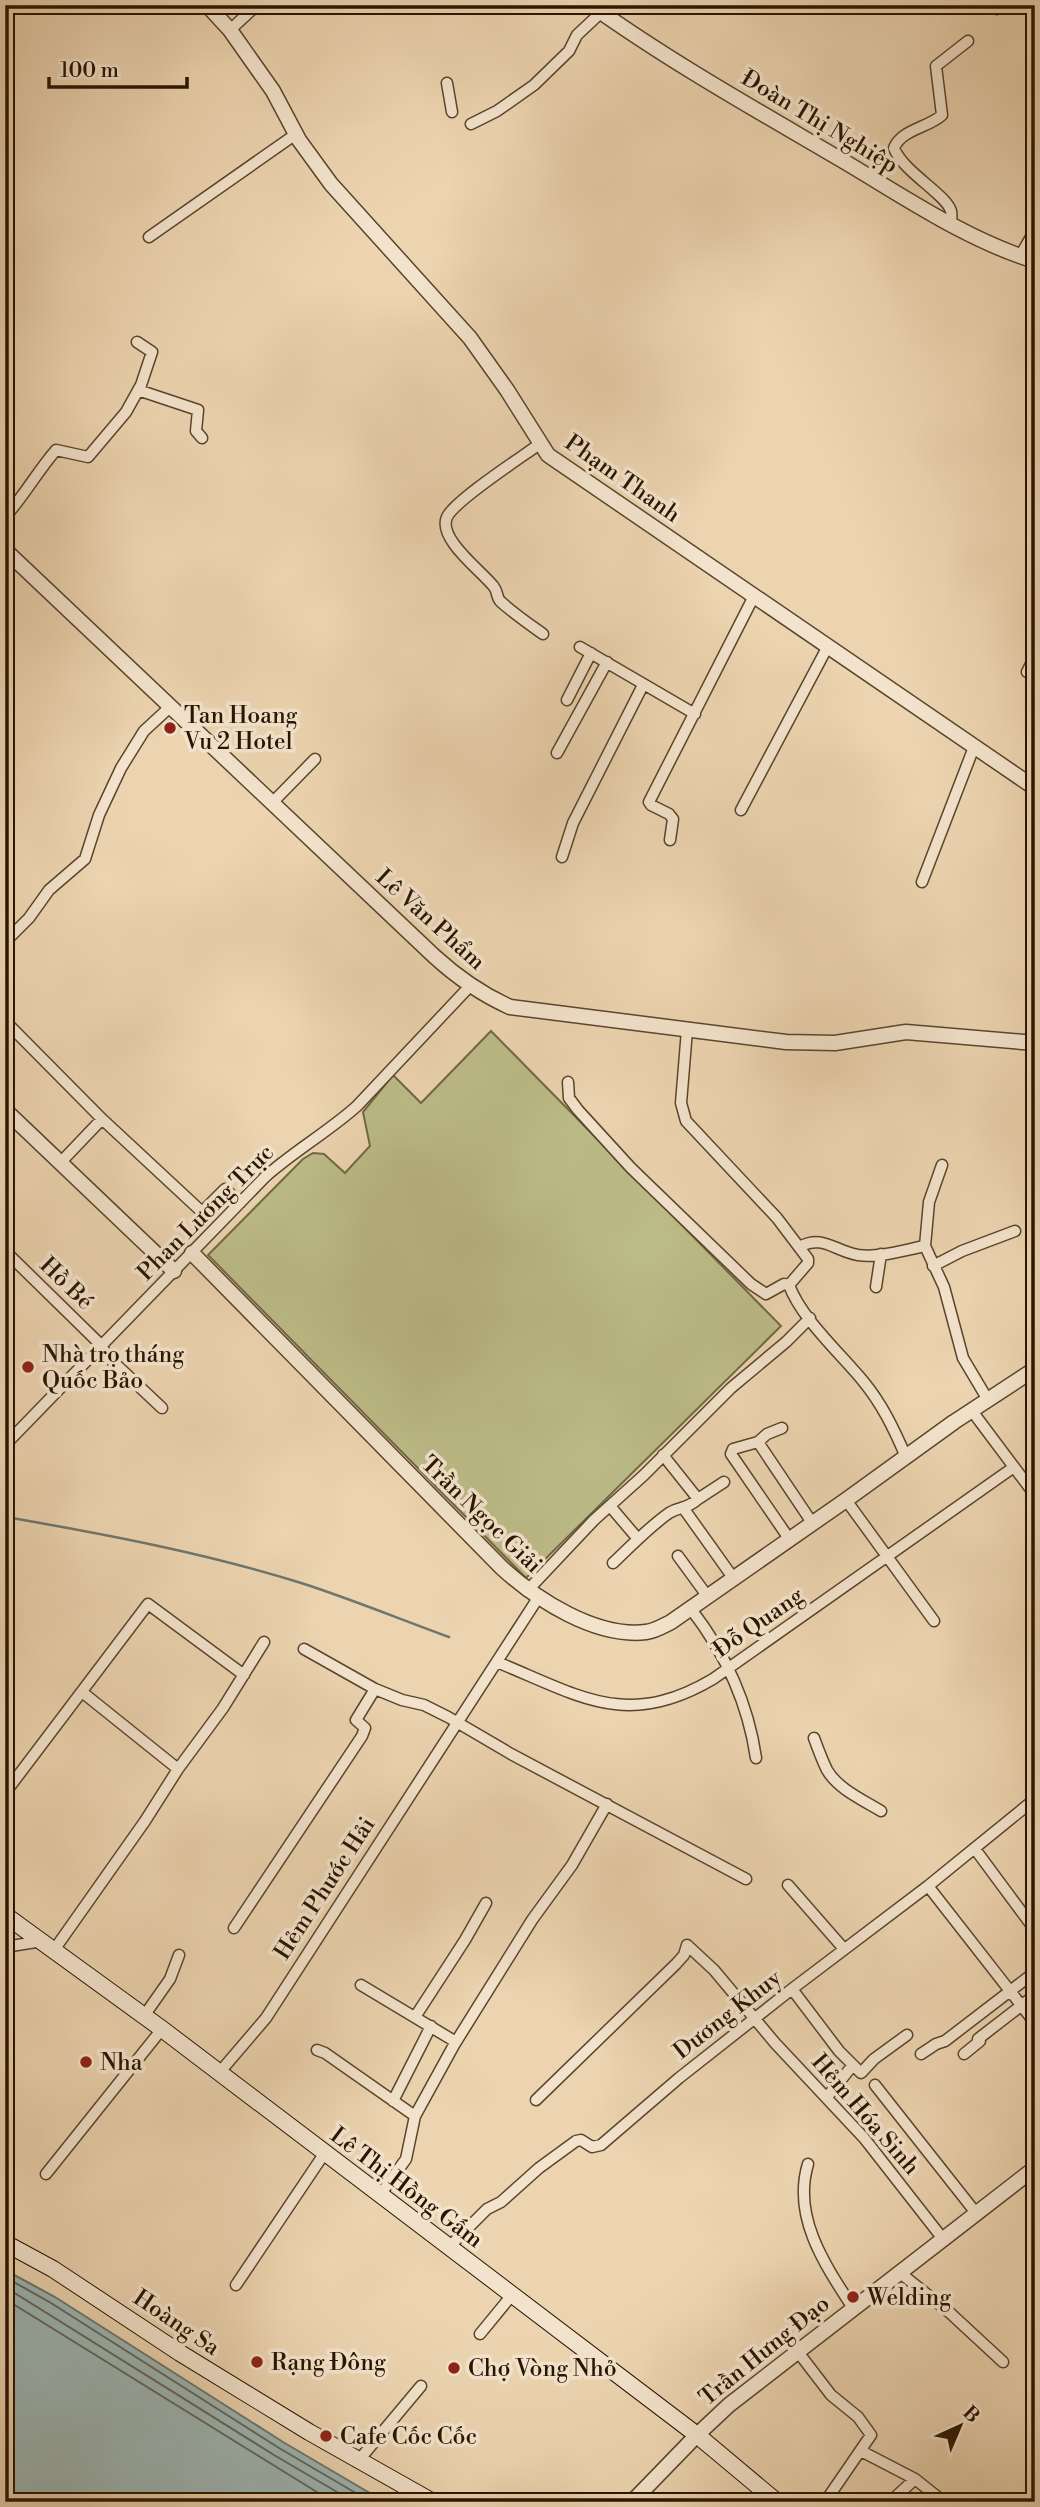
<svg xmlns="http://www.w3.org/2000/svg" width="1040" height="2507" font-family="'Libre Bodoni',serif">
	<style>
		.green { fill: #bcbc88; stroke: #726844; stroke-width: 2 }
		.water { fill: #9cb6b5; stroke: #6e766d; stroke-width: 2 }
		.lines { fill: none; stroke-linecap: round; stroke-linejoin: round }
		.shore { stroke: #62665a; stroke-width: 2 }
		.stream { stroke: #6e766d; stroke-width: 2.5 }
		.minor-casing { stroke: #59452c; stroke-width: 13 }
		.tertiary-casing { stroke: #59452c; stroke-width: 17 }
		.secondary-casing { stroke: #281500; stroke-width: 18 }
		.minor { stroke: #f3e3cc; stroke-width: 10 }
		.tertiary { stroke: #f3e3cc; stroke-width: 14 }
		.secondary { stroke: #f3e3cc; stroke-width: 16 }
		.poi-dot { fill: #8f2418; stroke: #f3e3cc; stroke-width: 2.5 }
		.labels { text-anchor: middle; stroke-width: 7; stroke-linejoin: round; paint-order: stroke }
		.street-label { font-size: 23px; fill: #281500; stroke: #f3e3cc }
		.poi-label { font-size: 23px; fill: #281500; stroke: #f3e3cc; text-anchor: start }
	</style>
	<rect width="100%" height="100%" fill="#ecd4b0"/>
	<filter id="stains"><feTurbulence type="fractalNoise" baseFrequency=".00286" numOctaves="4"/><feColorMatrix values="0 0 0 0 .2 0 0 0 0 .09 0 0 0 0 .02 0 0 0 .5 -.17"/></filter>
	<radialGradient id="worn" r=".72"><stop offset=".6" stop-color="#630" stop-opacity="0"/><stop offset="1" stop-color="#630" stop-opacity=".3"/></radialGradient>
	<path class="green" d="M491,1031l290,295 -255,252 -318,-323 95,-96 10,-6 11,1 21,19 25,-27 -7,-34 30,-37 28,28z"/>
	<path class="water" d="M5,2270l50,27 228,145 102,60h-380z"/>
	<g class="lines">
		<path class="shore" d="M5,2277l46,26 228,145 92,54
			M5,2287l269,168 80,47
			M5,2299l328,203"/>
		<path class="stream" d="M5,1514l7,4c97,17 192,35 286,64 51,16 101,37 151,55"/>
		<defs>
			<path id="minor" d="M991,5l6,4
				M230,30l27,-25
				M447,83l5,29
				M471,124l26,-13 37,-26 35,-34 8,-16 32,-30
				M951,223c0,-4 1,-8 0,-12 -5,-17 -48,-39 -57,-63 8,-19 34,-20 48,-33l-6,-49 32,-25
				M149,237l147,-103
				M1020,256l15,-26
				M138,390l60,20 -2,21 6,7
				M541,443c-19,14 -86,57 -94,74 -10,22 36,55 47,70 4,5 2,9 6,14 13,12 29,23 43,33
				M5,517c19,-21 32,-45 51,-67l32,7 38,-45 15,-27 11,-33 -15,-10
				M580,647l115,67
				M1027,672l8,-16
				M567,700l24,-47
				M557,753l50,-91
				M272,803l43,-44
				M741,810l87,-164
				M670,840l3,-21 -4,-5 -18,-9 -2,-3 105,-206
				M562,857l11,-34 70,-138
				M922,882l52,-135
				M5,942l24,-24 20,-28 36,-31 14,-44 22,-47 23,-37 26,-24
				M5,1021l97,98 100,93 23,-23 15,14
				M568,1082l1,16 9,12 53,58 120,116 15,10 18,-10 5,1 19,-22v-4l-31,-41 -91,-97 -5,-18 6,-73
				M61,1162l41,-43
				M942,1165l-13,37 -4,44 19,41 19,71 25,42
				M799,1247c24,-13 35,4 59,8 21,3 46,-5 67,-9
				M5,1251l96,94 7,12 54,51
				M933,1266l29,-15 53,-20
				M789,1285c12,33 51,68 74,96 19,23 31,48 43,76
				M876,1287l5,-33
				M972,1411l63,84
				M758,1442l9,-8 15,-6
				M5,1445l260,-268c29,-26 63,-45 92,-71l113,-120
				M663,1455l35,44 26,-17
				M846,1500l88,121
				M610,1506l28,33
				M684,1509l50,70
				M790,1540l-59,-86 2,-5 25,-7 55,82
				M678,1556l30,41
				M613,1563c18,-17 36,-36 56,-50 11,-7 17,-3 29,-14
				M527,1591l67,-71 50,-45 87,-87 55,-46 24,-24
				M691,1609c34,44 57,94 65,149
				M304,1649l71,40 27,11 22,5 24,12 63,37 235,125
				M497,1662c83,34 130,68 216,17l301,-212
				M82,1692l96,77
				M814,1738c4,11 8,22 13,32 11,19 36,30 54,41
				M5,1793l143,-189 96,71
				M975,1849l60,81
				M788,1885l56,64
				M928,1886l107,137
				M234,1928l128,-192 3,-8 -9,-8 19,-31
				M5,1947l37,-6
				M54,1950l91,-129 33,-52 45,-61 41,-66
				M361,1985l95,57
				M792,1989l47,62 22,22 13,-14 33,-24
				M144,2016l26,-37 9,-24
				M415,2017l50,-77 21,-37
				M978,2039l57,-44
				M317,2050l8,3 90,63
				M921,2054l15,-10 9,-3 90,-69
				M964,2054l16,-13
				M219,2073l47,-55 272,-420
				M875,2085l101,128
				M827,2097l26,-32
				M536,2100l140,-136 8,-9 3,-10 27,25 61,73 89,95 79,101
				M393,2101l38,-75
				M808,2164c-16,53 17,101 45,144
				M46,2174l116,-145
				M380,2195l26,-36 9,-43 39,-71 78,-125 40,-55 35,-61
				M449,2247l38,-38 14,-7 38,-34 37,-27 5,-1 11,7 9,-2 78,-67 113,-89 136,-103 107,-87
				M899,2272l50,40 54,50
				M236,2285l88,-131
				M480,2334l32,-39
				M798,2352l33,43 27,22 13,18 -46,67
				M861,2451l54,28 29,23
				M359,2460l62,-74
				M890,2502l25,-23"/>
			<path id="tertiary" d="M207,5l23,25 43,61 26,49 32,44 139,154 37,52 41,65 487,333
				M591,5c81,58 169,107 254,157 61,36 122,78 190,99
				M5,550l429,406c24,22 47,38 76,51l276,35 49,1 71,-11 129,11
				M5,1110l169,161
				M192,1253l310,315c35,32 94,70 144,64 9,-1 17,-6 25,-10l175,-122 108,-78 81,-53
				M632,2502l65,-67 32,-30 306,-237"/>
			<path id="secondary" d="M5,1915l157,114 535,406 80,67
				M5,2243l48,26 127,84 129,79 124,70"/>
		</defs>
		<use href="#minor" class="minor-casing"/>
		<use href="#tertiary" class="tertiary-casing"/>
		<use href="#secondary" class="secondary-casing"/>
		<use href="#minor" class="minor"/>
		<use href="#tertiary" class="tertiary"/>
		<use href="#secondary" class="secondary"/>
	</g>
	<g class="poi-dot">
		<circle cx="170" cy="728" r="7"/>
		<circle cx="28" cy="1367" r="7"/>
		<circle cx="86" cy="2062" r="7"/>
		<circle cx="853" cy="2297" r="7"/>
		<circle cx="257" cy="2362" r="7"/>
		<circle cx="454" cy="2368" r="7"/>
		<circle cx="326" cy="2436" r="7"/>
	</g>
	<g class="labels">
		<g class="street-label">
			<text transform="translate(820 121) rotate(31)" y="8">Đoàn Thị Nghiệp</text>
			<text transform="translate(623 478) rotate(35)" y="8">Phạm Thanh</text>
			<text transform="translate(431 919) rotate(42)" y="8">Lê Văn Phẩm</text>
			<text transform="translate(205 1212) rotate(-45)" y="8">Phan Lương Trực</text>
			<text transform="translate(67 1283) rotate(44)" y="8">Hồ Bé</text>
			<text transform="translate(482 1514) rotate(44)" y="8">Trần Ngọc Giải</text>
			<text transform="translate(758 1622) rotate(-35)" y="8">Đỗ Quang</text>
			<text transform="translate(324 1888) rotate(-57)" y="8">Hẻm Phước Hải</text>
			<text transform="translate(727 2014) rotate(-38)" y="8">Dương Khuy</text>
			<text transform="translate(866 2114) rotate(49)" y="8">Hẻm Hóa Sinh</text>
			<text transform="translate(407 2187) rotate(37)" y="8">Lê Thị Hồng Gấm</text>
			<text transform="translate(177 2322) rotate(34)" y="8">Hoàng Sa</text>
			<text transform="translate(764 2350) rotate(-39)" y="8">Trần Hưng Đạo</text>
		</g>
		<g class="poi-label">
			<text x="184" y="723">Tan Hoang<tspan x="184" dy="26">Vu 2 Hotel</tspan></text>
			<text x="42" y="1362">Nhà trọ tháng<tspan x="42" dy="26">Quốc Bảo</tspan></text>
			<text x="100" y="2070">Nha</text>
			<text x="867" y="2305">Welding</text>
			<text x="271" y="2370">Rạng Đông</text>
			<text x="468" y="2376">Chợ Vòng Nhỏ</text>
			<text x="340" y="2444">Cafe Cốc Cốc</text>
		</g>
	</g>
	<rect width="1040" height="2507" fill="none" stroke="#ecd4b0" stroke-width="28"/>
	<rect x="7" y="7" width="1026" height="2493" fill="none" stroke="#281500" stroke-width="3.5"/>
	<rect x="14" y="14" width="1012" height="2479" fill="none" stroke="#281500" stroke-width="2"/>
	<g transform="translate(960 2426) rotate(44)" stroke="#f3e3cc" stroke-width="5" paint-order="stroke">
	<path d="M0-5L12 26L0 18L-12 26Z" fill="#281500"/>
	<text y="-10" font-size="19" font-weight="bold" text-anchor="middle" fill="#281500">B</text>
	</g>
	<path d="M49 77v10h138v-10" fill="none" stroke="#281500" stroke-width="3.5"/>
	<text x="60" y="77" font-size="21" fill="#281500" stroke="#f3e3cc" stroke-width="5" paint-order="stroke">100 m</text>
	<rect width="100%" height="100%" filter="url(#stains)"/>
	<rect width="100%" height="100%" fill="url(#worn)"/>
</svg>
